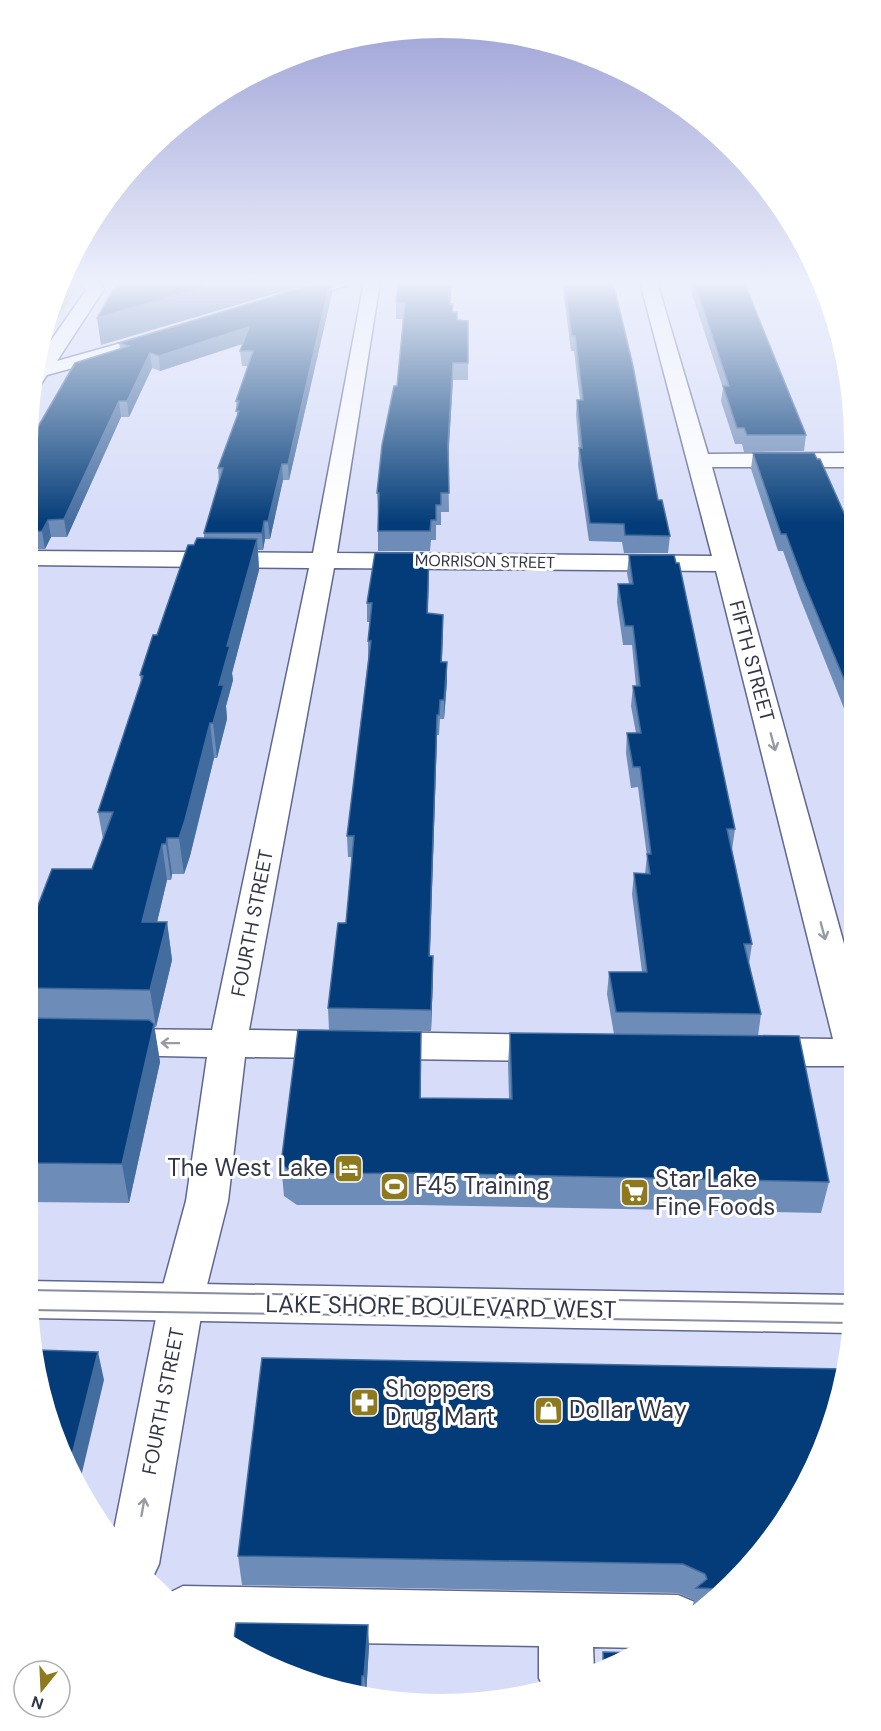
<svg xmlns="http://www.w3.org/2000/svg" width="881" height="1731" font-family="'DM Sans',sans-serif">
	<style>
		.green { fill: #c9bb87 }
		.lines { fill: none; stroke-linecap: round; stroke-linejoin: round }
		.minor-casing { stroke: #5f678f; stroke-width: 3 }
		.major-casing { stroke: #5f678f; stroke-width: 3 }
		.minor { fill: #fff; fill-rule: evenodd }
		.major { fill: #fff; fill-rule: evenodd }
		.tram { stroke: #878ca3; stroke-width: 2 }
		.wall { fill: #6d8cb8 }
		.shaded-wall { fill: #436c9f }
		.building { fill: #033c78; stroke: #436c9f; stroke-width: 1.5 }
		.oneway { stroke: #989aa4 }
		.labels { text-anchor: middle; stroke-width: 6; stroke-linejoin: round; paint-order: stroke }
		.far-street-label { font-size: 16px; fill: #323648; stroke: #fff }
		.street-label { font-size: 20px; fill: #323648; stroke: #fff }
		.near-poi-label { font-size: 24px; fill: #323648; stroke: #fff; text-anchor: start }
		.near-street-label { font-size: 24px; fill: #323648; stroke: #fff }
	</style>
	<rect width="100%" height="100%" fill="#d7ddf9"/>
	<path class="green" d="M60,282h58l-1,3h-37l-41,61 2,-12z"/>
	<g class="lines">
		<defs>
			<path id="minor" d="M80,282h18l6,7 -47,72 82,-23 7,2 2,4 -2,4 -99,27 -6,9 -8,2 3,-24 50,-72z
				M321,282h27l-2,4 -57,16 -6,-1 -3,-4 3,-4z
				M364,282h16l-43,271 375,3 -72,-274h17l51,172 143,-1v14h-139l140,506v93h-94l-13,-4 -6,-10 6,-10 13,-4 75,1 -117,-468 -382,-3 -85,462 305,5 13,3 6,10 -6,10 -13,3 -309,-4 -17,144 -23,92 -46,271 -9,19 -38,-43 49,-247 25,-92 21,-144 -94,-2 -13,-4 -6,-9 6,-9 13,-4 99,1 97,-462 -281,-3v-14l285,2z
				M183,1586l495,9 19,8 2,4 -57,41 -49,-1 1,23 -51,16 -4,-8v-32l-317,-5 -59,-45z"/>
			<path id="major" d="M27,1281l826,14 -2,38 -819,-15z"/>
		</defs>
		<use href="#minor" class="minor-casing"/>
		<use href="#major" class="major-casing"/>
		<use href="#minor" class="minor"/>
		<use href="#major" class="major"/>
		<path class="tram" d="M27,1290l826,14
			M30,1310l822,13"/>
	</g>
	<path class="wall" d="M321,282h10l1,11 -43,187h-6l-13,59h-5l-2,11h-5l1,20 -27,103 1,7 -7,26 1,13 -10,39h-3l-24,98 -6,18h-12l-1,6h-4l-10,42h10l5,38 -16,67h-2l6,35 -31,141 -102,-1v-268l65,-65 11,-30 -5,-27 43,-129 -1,-8 54,-130 10,-7v-5l15,-50 -1,-15 19,-51 -1,-16 12,-35h-6l-2,-15 3,-7 -83,27 -8,-3 -23,49h-8l-54,120h-16l-6,12h-16l4,1 3,17 -8,18v-141l92,-95 -1,-6z
		M399,282h53l-2,22 2,8 5,8 11,1v59h-15l-5,78 1,54h-8v13h-5v15h-5l-1,11h-52v-39l-1,-19 20,-107 6,-67h-7v-17z
		M559,282h54l45,218 12,36 -2,17h-44l-2,-11 -33,-1 -11,-76 1,-16 -3,-34 1,-15h3l-6,-49h-3l-8,-62h-3z
		M688,282h56l62,153 -2,16 -60,1 -2,-8h-7l-14,-43 2,-13z
		M753,453l98,76v197l-51,-128 -17,-47h-5l-27,-82z
		M629,555l106,274 -3,21 20,94 -3,20 12,50 -3,22 -144,-2 -7,-40 2,-22h33l-10,-78 2,-21 11,1 2,-18 -9,-69 -7,1 -5,-35 1,-20h9l-5,-27 2,-20h3l-4,-41h-9l-6,-43 1,-18h11l-2,-11z
		M429,571l-1,42 15,2 -1,47 5,19 -3,38h-4l-1,16h-2l-7,221 3,21 -2,54 -102,-1 -1,-22 18,-85 6,-66h-4l-1,-21 21,-176v-19l2,-19h-3v-19z
		M510,1033l319,149 -8,31 -403,-8h-121l-13,-9 -3,-32 140,-101v35l88,1 -1,-35z
		M845,1369l-112,214 -42,30 3,-13 -16,-7 -436,-8 -4,-29z
		M369,1646l-3,50h-7l-126,-48z
		M603,1652l20,10 -22,6z"/>
	<path class="shaded-wall" d="M222,282h92l-213,63 -4,-27z
		M330,282h1l1,11 -43,187 -1,-16z
		M450,282h2l-3,39v-17z
		M249,327l1,14 -90,30 -1,-15z
		M150,353l2,15 -23,49 -2,-16z
		M453,363v17l-5,83v-19z
		M119,401l2,16 -54,120 -3,-18z
		M282,464l1,16 -13,59 -2,-18z
		M48,520l3,17 -6,12 -3,-18z
		M264,521l1,18 -2,11 -1,-17z
		M257,539l2,31 -27,103 1,7 -7,26 1,13 -10,39 -4,-35 6,-38 8,-39z
		M33,550l3,17 -8,18v-25z
		M429,553v18l-2,61v-19z
		M443,615v19l-2,47v-19z
		M447,662v19l-3,38v-19z
		M437,715v20l-8,242v-21z
		M210,723l4,35 -24,98 -6,18 -5,-36z
		M167,838l5,36 -1,6 -5,-36z
		M162,844l5,36 -19,80 -6,-38z
		M167,922l5,38 -16,67 -6,-37z
		M433,956v21l-2,54v-21z
		M154,1024l6,38 -31,141 -7,-39z
		M421,1032v31l-1,66v-31z
		M98,1352l6,28 -24,101 -10,-18z
		M368,1625l1,21 -3,50 -2,-20z
		M362,1676l1,20h-2z"/>
	<path class="building" d="M118,282h104l-125,36z
		M321,282h9l-42,182h-6l-14,57h-4l-2,12h-58l19,-65h-5l21,-57h-3l3,-10h-3l17,-50h-13l9,-24 -90,29 -9,-3 -23,48h-8l-55,118 -16,1 -6,11 -14,1v-88l47,-81 54,-17 -10,-3z
		M399,282h51l-1,22h4l-1,8h5v8l11,1v42h-15l-5,81 1,49h-8v12h-5v15h-5l-1,11h-52l1,-38h-2l5,-48 12,-59h3l8,-83 -9,-1z
		M564,282h49l20,84 25,134h4l8,36 -45,-1 -1,-11 -34,-1 -11,-75h3l-5,-48h6l-8,-64h-3z
		M694,282h50l62,153h-59l-3,-7h-7l-14,-42h6z
		M753,453h61l3,6h3l31,70v167l-48,-116 -17,-46h-5z
		M197,538l60,1 -30,107h3l-11,39h5l-11,38h-3l-25,97 -6,18h-12l-1,6h-4l-20,78h25l-17,68 -123,-2v-54l25,-65h40l21,-57h-15l44,-133 1,-3 -3,-1 13,-40h4l31,-90h6z
		M28,549l5,1 -5,10z
		M375,553h54l-2,60 16,2 -2,47h6l-3,38h-4l-1,15h-2l-8,241h4l-2,54 -103,-2 10,-85h8l8,-87h-7l24,-195h-3l4,-38h-5z
		M629,555h45l2,8h3l56,266h-8l25,115h-8l17,70 -145,-2 -7,-40h38l-13,-99 16,1 -3,-20h4l-11,-87h-7l-6,-34h14l-8,-47h7l-7,-60h-8l-7,-42h15z
		M27,1018l122,2 5,4 -32,140 -95,-1z
		M298,1030l123,2 -1,66 92,1 -2,-66 289,3 30,146 -412,-9 -123,1 -13,-10z
		M37,1350l61,2 -28,111 -21,-39z
		M262,1358l583,11 -5,28 -28,76 -79,110 -8,6 -29,-1 11,-9 -2,-5 -22,-10 -445,-8z
		M236,1623l132,2 -4,51h-2l-1,20 -128,-48z
		M603,1652l32,1 -12,9 -19,5z"/>
	<defs><path id="oneway-shaft" d="M-6 0H5M1.5-3L5.5 0L1.5 3" fill="none" stroke-width="1.6" stroke-linecap="round" stroke-linejoin="round" transform="scale(1.5)"/></defs>
	<g class="oneway">
		<use href="#oneway-shaft" transform="translate(773 742) rotate(75)"/>
		<use href="#oneway-shaft" transform="translate(823 931) rotate(75)"/>
		<use href="#oneway-shaft" transform="translate(170 1043) rotate(-179)"/>
		<use href="#oneway-shaft" transform="translate(143 1507) rotate(-80)"/>
	</g>
	<linearGradient id="sky" x2="0" y2="1"><stop stop-color="#9a9ed4"/><stop offset="0.54" stop-color="#edf0fc"/><stop offset="1" stop-color="#edf0fc" stop-opacity="0"/></linearGradient>
	<rect width="881" height="524" fill="url(#sky)"/>
	<defs>
		<symbol id="hotel-square" viewBox="-11 -11 22 22"><rect x="-9" y="-9" width="18" height="18" rx="4" fill="#8e791e" stroke="#fff"/><path d="M-6-4.5h1.5V1H6V5H4.5V3h-9V5H-6ZM-4 0a1.8 1.8 0 1 1 3.6 0ZM.5 0V-2.5h3Q6-2.5 6 0Z" fill="#fff"/></symbol>
		<symbol id="stadium-square" viewBox="-11 -11 22 22"><rect x="-9" y="-9" width="18" height="18" rx="4" fill="#8e791e" stroke="#fff"/><path d="M0-5a6.5 5 0 1 0 0 10a6.5 5 0 1 0 0-10ZM-3.5-1.8h7v3.6h-7Z" fill="#fff"/></symbol>
		<symbol id="supermarket-square" viewBox="-11 -11 22 22"><rect x="-9" y="-9" width="18" height="18" rx="4" fill="#8e791e" stroke="#fff"/><path d="M-6-5.5h2.5l.6 2H6L4.5 2H-2.5L-4.4-4H-6ZM-1.5 3.2a1.3 1.3 0 1 0 .1 0ZM3 3.2a1.3 1.3 0 1 0 .1 0Z" fill="#fff"/></symbol>
		<symbol id="pharmacy-square" viewBox="-11 -11 22 22"><rect x="-9" y="-9" width="18" height="18" rx="4" fill="#8e791e" stroke="#fff"/><path d="M-2-6h4v4h4v4h-4v4h-4v-4h-4v-4h4Z" fill="#fff"/></symbol>
		<symbol id="shop-square" viewBox="-11 -11 22 22"><rect x="-9" y="-9" width="18" height="18" rx="4" fill="#8e791e" stroke="#fff"/><path d="M-5-2.5h2.3a2.7 3.5 0 0 1 5.4 0H5L5.5 6h-11ZM-1.5-2.5h3a1.5 2.3 0 0 0-3 0Z" fill="#fff"/></symbol>
	</defs>
	<g fill-rule="evenodd">
		<use href="#hotel-square" x="332" y="1152" width="33" height="33"/>
		<use href="#stadium-square" x="378" y="1170" width="33" height="33"/>
		<use href="#supermarket-square" x="618" y="1176" width="33" height="33"/>
		<use href="#pharmacy-square" x="348" y="1386" width="33" height="33"/>
		<use href="#shop-square" x="532" y="1394" width="33" height="33"/>
	</g>
	<g class="labels">
		<g class="far-street-label">
			<text transform="translate(485 561) rotate(1)" y="6">MORRISON STREET</text>
		</g>
		<g class="street-label">
			<text transform="translate(752 661) rotate(75)" y="7">FIFTH STREET</text>
			<text transform="translate(252 923) rotate(-79)" y="7">FOURTH STREET</text>
			<text transform="translate(163 1401) rotate(-79)" y="7">FOURTH STREET</text>
		</g>
		<g class="near-poi-label">
			<text x="328" y="1176" text-anchor="end">The West Lake</text>
			<text x="655" y="1187">Star Lake<tspan x="655" dy="28">Fine Foods</tspan></text>
			<text x="415" y="1194">F45 Training</text>
			<text x="385" y="1397">Shoppers<tspan x="385" dy="28">Drug Mart</tspan></text>
			<text x="569" y="1418">Dollar Way</text>
		</g>
		<g class="near-street-label">
			<text transform="translate(441 1307) rotate(1)" y="8">LAKE SHORE BOULEVARD WEST</text>
		</g>
	</g>
	<path d="M0 0H881V1731H0ZM441 38H441A403 403 0 0 1 844 441V1291A403 403 0 0 1 441 1694H441A403 403 0 0 1 38 1291V441A403 403 0 0 1 441 38Z" fill="#fff" fill-rule="evenodd"/>
	<g transform="translate(42 1689) rotate(198)"><circle r="28" fill="#ffffff" stroke="#adafb6" stroke-width="1.5"/>
	<path d="M0-4.5L10 22L0 15L-10 22Z" fill="#8e791e"/>
	<text y="-9" font-size="16" font-weight="bold" text-anchor="middle" fill="#323648">N</text>
	</g>
</svg>
